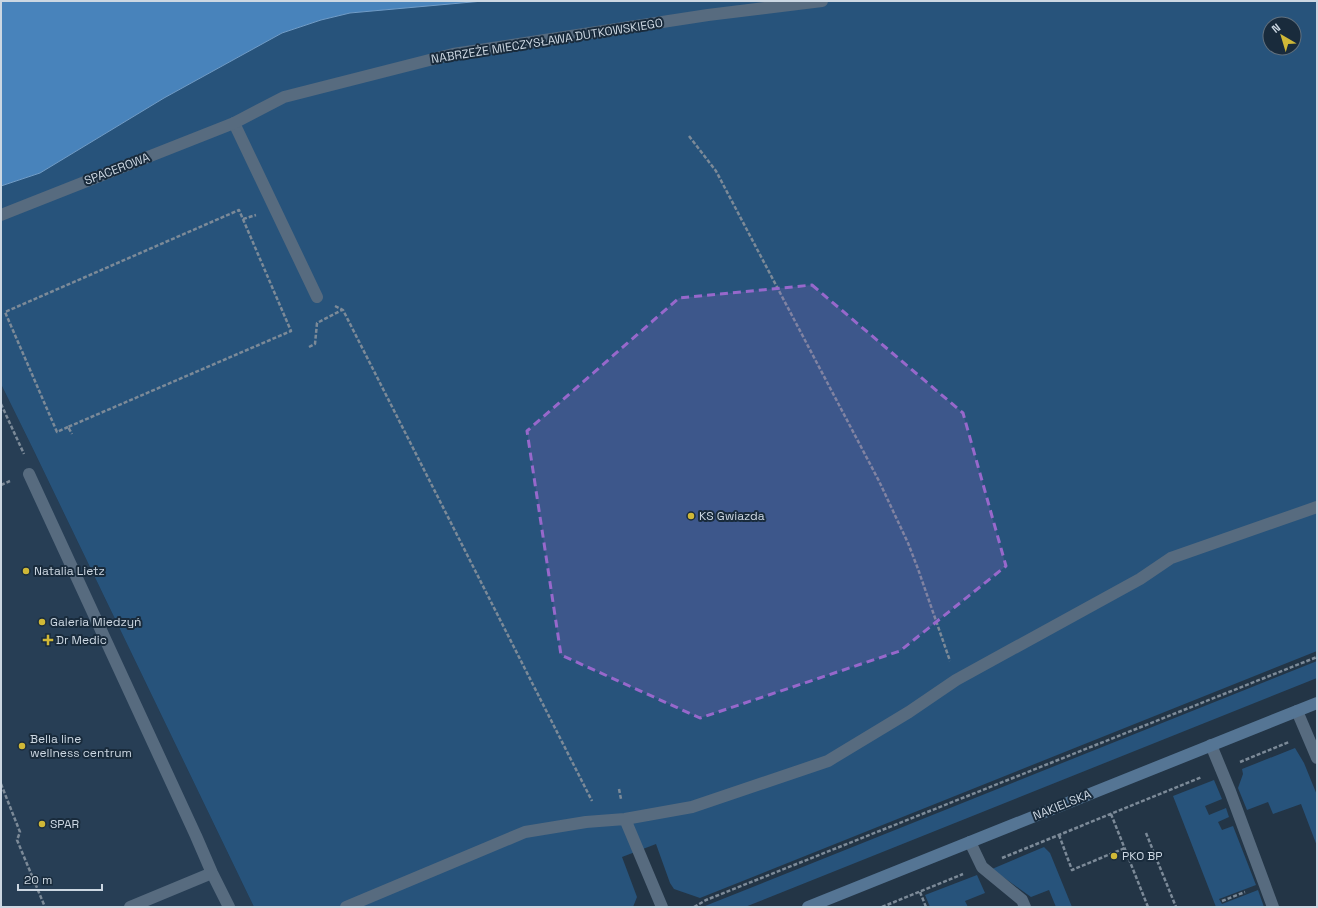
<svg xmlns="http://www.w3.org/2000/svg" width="1318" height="908" font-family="'Space Grotesk',sans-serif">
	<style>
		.built { fill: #273e55 }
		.green { fill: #27537b; fill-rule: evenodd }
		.water { fill: #4883bb; stroke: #709cc7 }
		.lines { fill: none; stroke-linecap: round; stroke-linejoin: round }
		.path { stroke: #7c8a98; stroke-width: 2.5; stroke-dasharray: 4 2; stroke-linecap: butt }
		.lane { stroke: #576b7f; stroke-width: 12 }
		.street { stroke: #576b7f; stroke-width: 12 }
		.secondary { stroke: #557594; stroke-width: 12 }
		.marked { fill: #9768cb; fill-opacity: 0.2; stroke: #9768cb; stroke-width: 3; stroke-dasharray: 8 5; stroke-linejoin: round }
		.poi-dot { fill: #d0b837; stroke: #192b3c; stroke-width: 1.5 }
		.labels { text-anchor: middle; stroke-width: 4; stroke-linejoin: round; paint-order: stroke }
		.street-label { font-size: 12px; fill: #ccd7e2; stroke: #192b3c }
		.poi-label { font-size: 12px; fill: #ccd7e2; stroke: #192b3c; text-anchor: start }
	</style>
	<rect width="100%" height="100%" fill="#233546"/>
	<path class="built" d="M1,384l33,67 220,456h-253z"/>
	<path class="green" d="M475,1h842v650l-617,247 -26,-9 -4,-6 -14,-39 -34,13 15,40 -4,10h-379l-220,-456 -33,-67v-198l39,-13 124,-75 118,-65 39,-13 29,-7zM1270,24h24v24h-24z
		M1317,661v17l-572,229h-37l-3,-1z
		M1295,748l9,15 13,32v51l-16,-42 -28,10 -5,-12 -21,8 -9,-22 5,-14 -1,-5z
		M1214,780l8,19 -17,7 4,9 17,-7 3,9 -11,5 4,8 11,-4 23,59 -37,14 3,5 36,-14 6,17h-48l-43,-111z
		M1044,847l6,6 22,54h-16l-7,-17 -18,7 -39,-28z
		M977,875l8,18 -20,8 3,6h-38l-5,-12z"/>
	<path class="water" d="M1,1h482l-133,12 -29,7 -39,13 -118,65 -124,75 -39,13z"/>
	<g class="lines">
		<path class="path" d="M689,136l27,35 163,310 29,62 10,26 32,92
			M243,219l13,-4
			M335,306l8,4 249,491
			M309,347l6,-3 2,-21 25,-13
			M1,404l23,50
			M68,427l-11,5 -52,-120 234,-102 52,121 -223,96 4,7
			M1,485l9,-4
			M1240,762l49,-20
			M1,784l19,48 -3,8 28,67
			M619,789l2,10
			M1111,814l37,93
			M1146,833l30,74
			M1059,835l13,35 53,-22
			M1002,858l200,-81
			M920,892l6,15
			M1222,901l23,-9
			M694,907l12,-7 611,-243
			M882,907l81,-33"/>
		<path class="lane" d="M234,123l83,174
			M29,474l167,362 16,37 17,34
			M1211,745l19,46 43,116
			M625,819l37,88
			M970,842l12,25 40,33 3,7
			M130,907l82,-34
			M346,907l179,-75 61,-10 39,-3 67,-12 136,-46 81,-49 47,-32 184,-101 31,-21 146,-51"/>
		<path class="street" d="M1,215l233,-92 50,-26 169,-43 255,-39 114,-14
			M1297,711l20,47"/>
		<path class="secondary" d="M808,907l509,-204"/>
	</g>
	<path class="marked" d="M812,285l151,128 43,153 -106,85 -200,67 -139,-63 -34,-224 152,-133z"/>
	<g class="poi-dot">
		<circle cx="691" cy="516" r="4"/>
		<circle cx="26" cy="571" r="4"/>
		<circle cx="42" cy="622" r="4"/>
		<path d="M46 634h4v4h4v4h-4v4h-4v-4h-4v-4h4z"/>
		<circle cx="22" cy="746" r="4"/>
		<circle cx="42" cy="824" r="4"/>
		<circle cx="1114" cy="856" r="4"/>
	</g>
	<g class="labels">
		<g class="street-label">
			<text transform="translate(547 41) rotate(-9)" y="4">NABRZEŻE MIECZYSŁAWA DUTKOWSKIEGO</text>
			<text transform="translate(117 169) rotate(-21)" y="4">SPACEROWA</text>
			<text transform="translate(1062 805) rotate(-22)" y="4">NAKIELSKA</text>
		</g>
		<g class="poi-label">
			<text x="699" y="520">KS Gwiazda</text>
			<text x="34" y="575">Natalia Lietz</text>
			<text x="50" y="626">Galeria Miedzyń</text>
			<text x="56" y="644">Dr Medic</text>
			<text x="30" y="743">Bella line<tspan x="30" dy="14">wellness centrum</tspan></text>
			<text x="50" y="828">SPAR</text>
			<text x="1122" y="860">PKO BP</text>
		</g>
	</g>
	<rect width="1318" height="908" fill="none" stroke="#ccd7e2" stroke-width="4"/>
	<g transform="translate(1282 36) rotate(322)"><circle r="19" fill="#192b3c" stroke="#61707e"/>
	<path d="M0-3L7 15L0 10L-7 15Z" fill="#d0b837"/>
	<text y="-6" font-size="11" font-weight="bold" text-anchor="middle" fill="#ccd7e2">N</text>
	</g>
	<path d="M18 884v6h84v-6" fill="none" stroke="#ccd7e2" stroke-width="2"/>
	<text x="24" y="884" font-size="12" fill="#ccd7e2" stroke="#192b3c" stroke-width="3" paint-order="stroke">20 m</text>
</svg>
